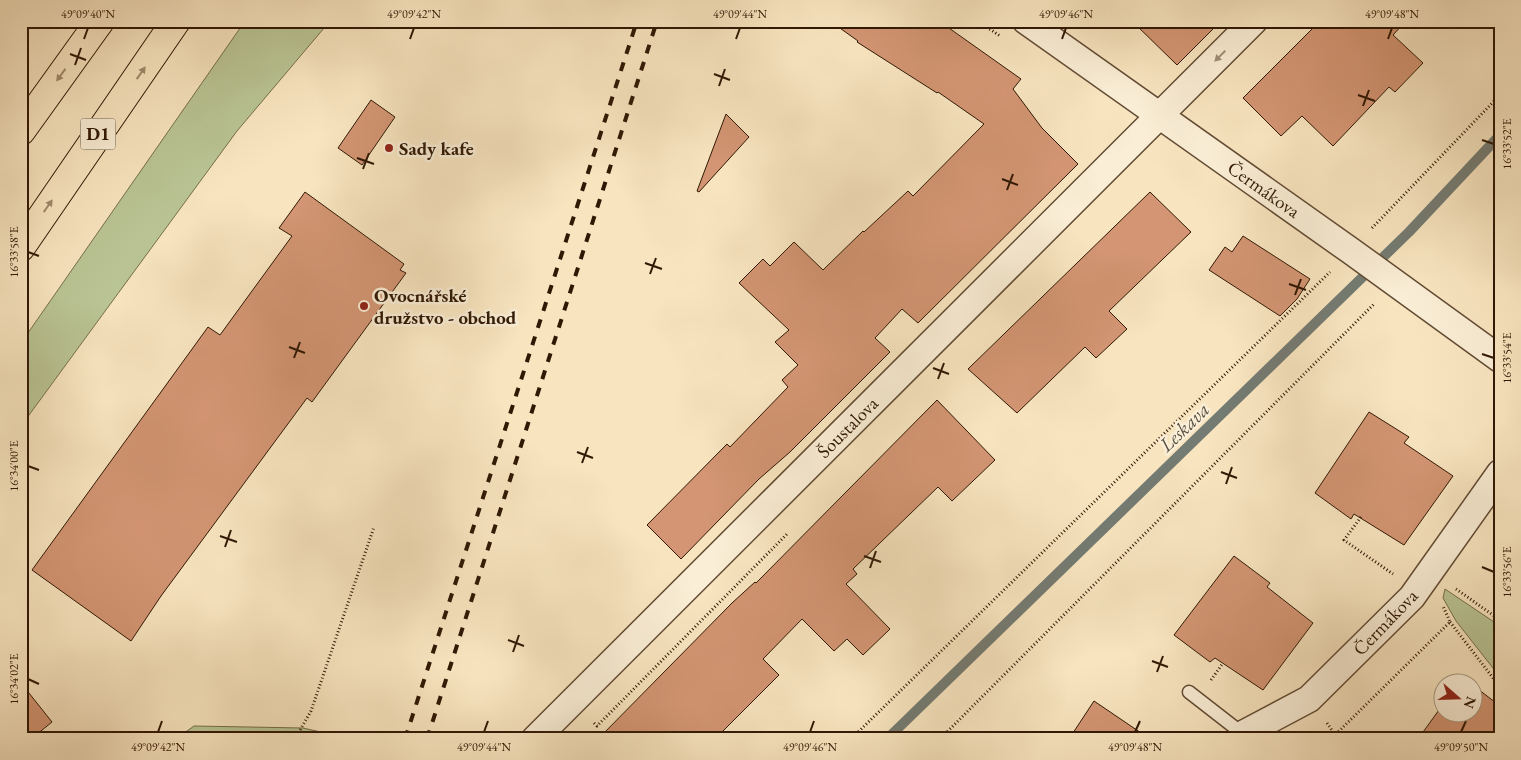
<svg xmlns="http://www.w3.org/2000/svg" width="1521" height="760" font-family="'EB Garamond',serif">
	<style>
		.green { fill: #bac595; stroke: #756e4c }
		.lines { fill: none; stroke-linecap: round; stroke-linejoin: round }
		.stream { stroke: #747b72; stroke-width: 10 }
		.building { fill: #d39573; stroke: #301804 }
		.lane-casing { stroke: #624b33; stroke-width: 15 }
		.street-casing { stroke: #624b33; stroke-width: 29 }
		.highway-casing { stroke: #301804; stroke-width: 30 }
		.path { stroke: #301804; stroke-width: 3; stroke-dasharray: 1 2.5; stroke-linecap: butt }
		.lane { stroke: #faeed6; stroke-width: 12 }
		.street { stroke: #faeed6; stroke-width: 26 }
		.highway { stroke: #f8e5c0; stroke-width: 28 }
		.rail { stroke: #301804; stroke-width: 4; stroke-dasharray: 9 9; stroke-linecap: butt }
		.oneway { fill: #9f8e78 }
		.oneway2 { fill: #9e896b }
		.ticks { fill: none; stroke: #301804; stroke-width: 2 }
		.poi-dot { fill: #8f2418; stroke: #faeed6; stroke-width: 2 }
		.labels { text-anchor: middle; stroke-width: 5; stroke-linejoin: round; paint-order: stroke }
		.shield { fill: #faeed6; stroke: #6d5843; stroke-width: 1 }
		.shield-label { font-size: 18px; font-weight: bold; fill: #301804 }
		.poi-label { font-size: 19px; font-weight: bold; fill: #301804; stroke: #faeed6; text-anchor: start }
		.street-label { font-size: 19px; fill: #301804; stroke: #faeed6 }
		.water-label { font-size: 20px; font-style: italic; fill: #585244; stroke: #faeed6 }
		.neatline { fill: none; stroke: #301804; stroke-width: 2 }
		.ticks-label { font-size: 12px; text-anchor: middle; fill: #301804 }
	</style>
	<rect width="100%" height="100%" fill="#f8e5c0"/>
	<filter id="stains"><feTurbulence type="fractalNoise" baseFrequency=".004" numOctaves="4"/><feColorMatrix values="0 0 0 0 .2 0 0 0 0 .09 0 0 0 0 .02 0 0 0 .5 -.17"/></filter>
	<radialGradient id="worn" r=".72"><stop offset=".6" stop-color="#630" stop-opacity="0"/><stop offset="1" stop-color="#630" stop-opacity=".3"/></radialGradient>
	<path class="green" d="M245,21h85l-93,110 -216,295v-83z
		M1445,589l55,37v51l-44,-56 -13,-23z
		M194,726l109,2 49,11h-176z"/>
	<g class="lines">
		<path class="stream" d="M887,739l522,-507 91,-97"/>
	</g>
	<path class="building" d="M830,21h109l82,58 -8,10 29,39 36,36 -160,159 -16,-14 -27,29 15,14 -100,100 -31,27 -78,80 -34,-34 80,-81 3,3 58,-60 -6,-7 16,-15 -23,-23 14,-12 -50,-47 24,-24 7,7 24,-24 29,28 40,-39 1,1 44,-41 5,5 71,-72 -46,-32 -1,1 -80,-51 1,-1z
		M1132,21h89l-44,44z
		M1320,21h86l-13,14 30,28 -28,29 -6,-5 -56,59 -31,-30 -21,20 -38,-38z
		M371,100l24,17 -33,48 -24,-17z
		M726,114l23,23 -50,55 -2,-1z
		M305,192l99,72 -4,6 6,3 -94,129 -5,-4 -146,198 -30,45 -99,-71 176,-243 12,8 72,-99 -13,-8z
		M1150,192l41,40 -82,79 18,18 -31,29 -11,-11 -68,66 -49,-44z
		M1243,236l67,43 -13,20 -17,17 -71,-46 16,-23 7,5z
		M937,400l58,60 -43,41 -14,-14 -85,82 4,5 -11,10 44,45 -27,26 -16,-16 -13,12 -32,-32 -39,40 16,16 -64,64h-117l134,-136 23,-21 1,1z
		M1369,412l40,25 -5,6 49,33 -49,69 -50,-31 -3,5 -36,-26z
		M1234,556l36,27 -3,4 46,36 -50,67 -48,-32 -5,4 -36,-27z
		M21,683l31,39 -21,17h-10z
		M1474,686l26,20v33h-82l26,-36v9h30z
		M1094,701l56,38h-81z"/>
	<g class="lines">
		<defs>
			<path id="lane" d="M1189,692l54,42"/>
			<path id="street" d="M1026,21l325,230 149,108
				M535,739l719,-718
				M1239,739l4,-5 66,-35 103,-102 88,-124"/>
			<path id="highway" d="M21,131l79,-110
				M21,247l155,-226"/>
		</defs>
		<use href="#lane" class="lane-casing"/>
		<use href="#street" class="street-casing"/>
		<use href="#highway" class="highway-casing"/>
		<path class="path" d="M978,21l22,15
			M1372,228l128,-133
			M1361,517l-17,23 49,34
			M1456,589l44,31
			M1450,622l50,65
			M1211,680l12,-17
			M594,723l3,3 191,-193
			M1327,723l11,16
			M295,739l16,-28 63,-184
			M851,739l479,-467
			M940,739l434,-435
			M1331,739l119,-117 -7,-16"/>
		<use href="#lane" class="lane"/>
		<use href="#street" class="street"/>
		<use href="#highway" class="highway"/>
		<path class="rail" d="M405,739l232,-718
			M427,739l230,-718"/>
	</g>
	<defs><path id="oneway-solid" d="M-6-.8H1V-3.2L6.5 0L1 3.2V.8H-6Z" transform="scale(1.25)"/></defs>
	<use class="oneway" href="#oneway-solid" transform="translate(1220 56) rotate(135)"/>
	<g class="oneway2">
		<use href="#oneway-solid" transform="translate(141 73) rotate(-55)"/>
		<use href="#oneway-solid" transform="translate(61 75) rotate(126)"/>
		<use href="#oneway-solid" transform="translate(48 206) rotate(-55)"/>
	</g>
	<path class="ticks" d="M84,39l4,-11M410,39l4,-11M736,39l4,-11M1062,39l4,-11M1388,39l4,-11M70,54l16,6M75,65l6,-17M714,74l16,6M719,86l6,-17M1358,95l17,6M1363,106l6,-16M1482,140l12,4M357,158l17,6M363,169l6,-16M1002,179l16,6M1007,190l6,-16M28,252l11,4M645,263l17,6M650,274l6,-16M1289,284l17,6M1295,295l6,-16M289,347l16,6M1482,354l12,4M294,358l6,-16M933,368l16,6M938,379l6,-16M577,452l16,6M582,463l6,-16M28,466l11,4M1221,472l16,6M1226,484l6,-17M220,536l17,6M225,547l6,-17M864,556l17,6M1482,567l12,5M870,568l6,-17M508,640l16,6M513,652l6,-17M1152,661l16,6M1157,672l6,-16M28,679l11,5M158,732l4,-11M484,732l4,-11M810,732l4,-11M1135,732l5,-11M1461,732l5,-11"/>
	<g class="poi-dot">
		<circle cx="389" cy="148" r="5"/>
		<circle cx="364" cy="306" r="5"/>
	</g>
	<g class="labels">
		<rect class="shield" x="80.5" y="118.5" width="35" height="31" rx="4"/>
		<g class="shield-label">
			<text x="98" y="140">D1</text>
		</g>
		<g class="poi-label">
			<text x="399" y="155">Sady kafe</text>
			<text x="374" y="302">Ovocnářské<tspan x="374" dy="22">družstvo - obchod</tspan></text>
		</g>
		<g class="street-label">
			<text transform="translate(1264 189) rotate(35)" y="7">Čermákova</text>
			<text transform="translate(847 427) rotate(-45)" y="7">Šoustalova</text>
			<text transform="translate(1385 622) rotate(-46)" y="7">Čermákova</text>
		</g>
		<g class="water-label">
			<text transform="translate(1184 427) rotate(-44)" y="7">Leskava</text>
		</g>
	</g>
	<rect width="1521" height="760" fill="none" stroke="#f8e5c0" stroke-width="55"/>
	<g transform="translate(1458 698) rotate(110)"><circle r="24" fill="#faeed6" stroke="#a99882"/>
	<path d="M0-4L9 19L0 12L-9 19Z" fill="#8f2418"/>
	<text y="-8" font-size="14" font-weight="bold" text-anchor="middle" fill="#301804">N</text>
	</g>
	<rect x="28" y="28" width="1466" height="704" class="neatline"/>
	<g class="ticks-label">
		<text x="88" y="18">49°09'40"N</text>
		<text x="414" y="18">49°09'42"N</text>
		<text x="740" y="18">49°09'44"N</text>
		<text x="1066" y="18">49°09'46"N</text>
		<text x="1392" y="18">49°09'48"N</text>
		<text transform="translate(1507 144) rotate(-90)" y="4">16°33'52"E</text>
		<text transform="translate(14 252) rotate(-90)" y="4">16°33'58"E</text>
		<text transform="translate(1507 358) rotate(-90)" y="4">16°33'54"E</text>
		<text transform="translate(14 466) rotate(-90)" y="4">16°34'00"E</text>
		<text transform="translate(1507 572) rotate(-90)" y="4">16°33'56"E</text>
		<text transform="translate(14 679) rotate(-90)" y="4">16°34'02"E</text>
		<text x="158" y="751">49°09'42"N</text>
		<text x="484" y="751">49°09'44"N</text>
		<text x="810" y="751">49°09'46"N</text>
		<text x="1135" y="751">49°09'48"N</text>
		<text x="1461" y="751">49°09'50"N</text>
	</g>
	<rect width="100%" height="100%" filter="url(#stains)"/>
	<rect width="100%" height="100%" fill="url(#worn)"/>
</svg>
